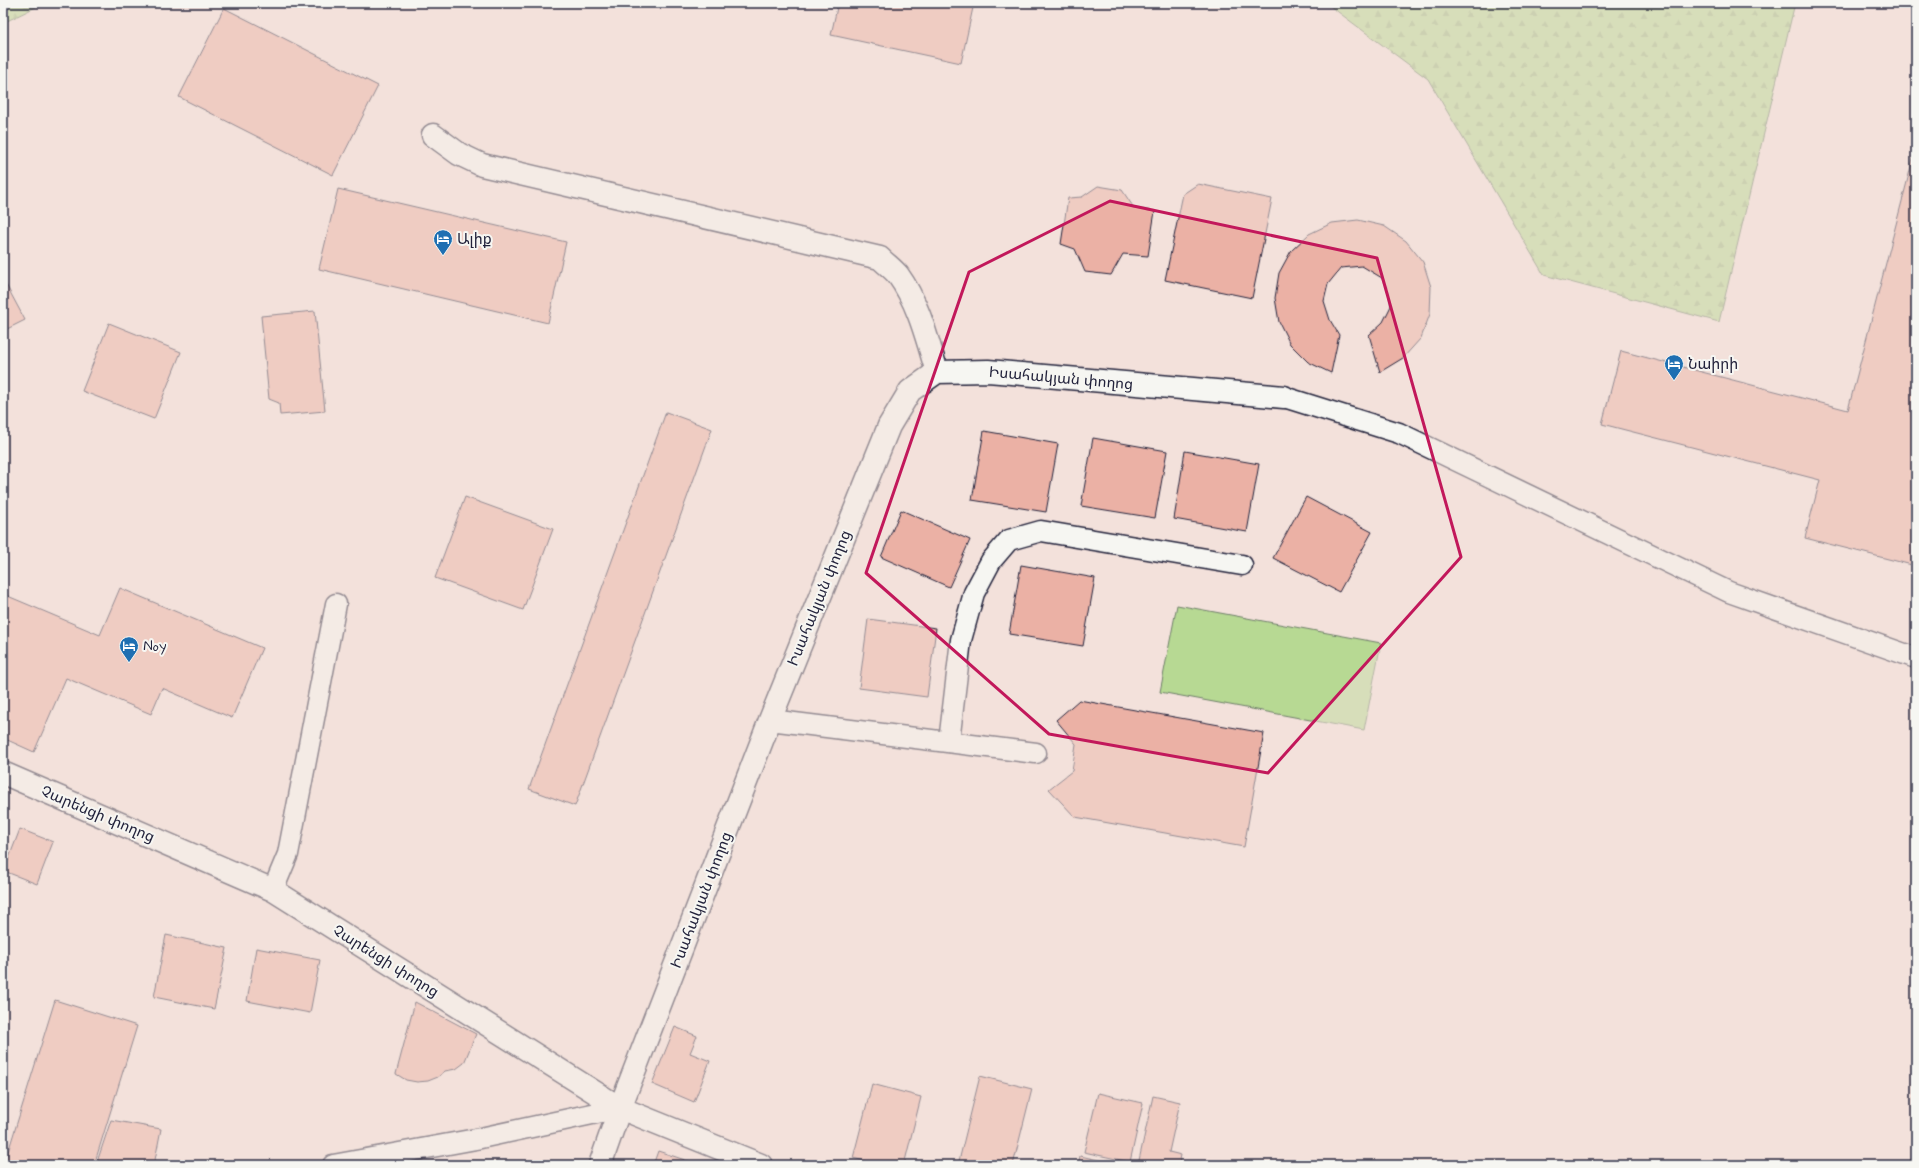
<svg xmlns="http://www.w3.org/2000/svg" width="1919" height="1168" font-family="Mynerve,'Noto Sans Armenian',sans-serif">
	<style>
		.grass { fill: #b7d993; stroke: #6c7e67 }
		.forest { fill: url(#forest-firs); stroke: #6c7e67 }
		.building { fill: #ebb1a5; stroke: #22223b }
		.lines { fill: none; stroke-linecap: round; stroke-linejoin: round }
		.lane-casing { stroke: #22223b; stroke-width: 23 }
		.street-casing { stroke: #22223b; stroke-width: 25 }
		.lane { stroke: #f6f6f2; stroke-width: 20 }
		.street { stroke: #f6f6f2; stroke-width: 22 }
		.marked { fill: none; stroke: #c2185b; stroke-width: 3; stroke-linejoin: round }
		.labels { text-anchor: middle; stroke-width: 4; stroke-linejoin: round; paint-order: stroke }
		.poi-label { font-size: 15px; fill: #22223b; stroke: #f6f6f2; text-anchor: start }
		.street-label { font-size: 15px; fill: #22223b; stroke: #f6f6f2 }
	</style>
	<defs>
		<pattern id="forest-firs" width="22" height="20" patternUnits="userSpaceOnUse"><rect width="22" height="20" fill="#b7d993"/><path d="M5 1l3.5 6h-7zM16 11l3.5 6h-7z" fill="#9dba80"/></pattern>
	</defs>
	<rect width="100%" height="100%" fill="#f3e1db"/>
	<filter id="ink" filterUnits="userSpaceOnUse"><feTurbulence type="fractalNoise" baseFrequency=".025" numOctaves="2"/><feDisplacementMap in="SourceGraphic" scale="8" xChannelSelector="R" yChannelSelector="G"/><feConvolveMatrix kernelMatrix="1 2 1 2 8 2 1 2 1" color-interpolation-filters="sRGB"/></filter>
	<g filter="url(#ink)">
		<path class="grass" d="M1177,605l204,38 -17,87 -204,-38z"/>
		<path class="forest" d="M3,3h41l-41,20z
			M1326,3h469l-76,319 -175,-47 -116,-196z"/>
		<path class="building" d="M838,3h136l-13,60 -130,-28z
			M224,8l154,78 -45,89 -154,-78z
			M1916,147v419l-111,-28 15,-58 -218,-56 19,-73 227,59z
			M1198,184l74,15 -20,99 -87,-18 18,-86z
			M1098,186l24,4 12,18 21,3 -7,45 -25,-2 -12,21 -26,-3 -10,-23 -14,-5 7,-46 14,-1z
			M338,189l228,53 -18,81 -229,-54z
			M1358,220l26,6 22,15 17,21 8,25 -1,27 -9,24 -18,20 -23,14 -11,-37 14,-13 8,-16 -2,-14 -7,-14 -20,-12 -21,2 -13,16 -4,17 6,19 9,15 -8,38 -23,-11 -18,-18 -11,-22 -4,-24 4,-25 12,-22 18,-17 23,-11z
			M3,279l22,41 -22,11z
			M315,311l10,100 -45,4 -1,-12 -10,-4 -8,-83z
			M109,323l72,29 -27,67 -72,-28z
			M666,412l46,17 -137,377 -46,-17z
			M984,431l74,13 -12,68 -74,-12z
			M1093,438l74,13 -12,67 -74,-12z
			M1185,451l74,13 -12,68 -73,-13z
			M465,497l88,32 -30,81 -88,-32z
			M1306,497l66,35 -33,60 -66,-34z
			M901,510l69,30 -21,47 -68,-30z
			M1021,565l74,13 -12,68 -74,-12z
			M120,588l142,60 -30,70 -70,-30 -11,26 -85,-36 -32,74 -31,-14v-144l97,41z
			M868,619l68,9 -9,69 -68,-9z
			M1079,700l185,33 -20,114 -169,-30 -26,-28 23,-18 4,-27 -20,-24z
			M20,829l33,13 -16,42 -33,-13z
			M166,935l61,13 -13,61 -60,-12z
			M256,948l64,12 -10,53 -63,-12z
			M55,1000l82,26 -43,139h-90z
			M415,1002l61,32 -12,29 -8,6 -11,2 -7,6 -10,4 -11,1 -11,-2 -10,-6z
			M675,1027l22,9 -7,17 20,8 -16,41 -42,-18z
			M980,1076l52,13 -19,76h-55z
			M872,1084l49,13 -17,68h-24l-27,-7z
			M1098,1093l45,10 -13,59 -46,-10z
			M1153,1096l27,6 -11,50 12,3 -2,10h-41z
			M111,1120l50,9 -7,36h-58z
			M658,1151l42,14h-47z
			M1080,1156l42,9h-44z"/>
		<g class="lines">
			<defs>
				<path id="lane" d="M1284,397l115,36 330,159 187,66
					M770,720l266,33
					M949,742l12,-102 13,-47 17,-32 18,-21 32,-9 201,34
					M273,890l15,-36 48,-250
					M333,1165l143,-26 144,-31"/>
				<path id="street" d="M433,135l26,19 23,11 398,93c6,6 13,11 18,17 21,29 29,64 39,97
					M3,773l270,117 347,218 141,57
					M600,1165l20,-57 150,-388 119,-294 21,-35 27,-19 51,-1 296,26"/>
			</defs>
			<use href="#lane" class="lane-casing"/>
			<use href="#street" class="street-casing"/>
			<use href="#lane" class="lane"/>
			<use href="#street" class="street"/>
		</g>
	</g>
	<path d="M0 0H1919V1168H0ZM1110,201l267,57 84,299 -193,216 -219,-39 -183,-161 103,-301z" fill="#f3e1db" fill-opacity=".55" fill-rule="evenodd"/>
	<path class="marked" d="M1110,201l267,57 84,299 -193,216 -219,-39 -183,-161 103,-301z"/>
	<defs>
		<symbol id="hotel-pin" viewBox="-11 -11 22 30"><path d="M0 17L-7.5 6A9.5 9.5 0 1 1 7.5 6Z" fill="#1f6fb2" stroke="#f6f6f2"/><path d="M-6-4.5h1.5V1H6V5H4.5V3h-9V5H-6ZM-4 0a1.8 1.8 0 1 1 3.6 0ZM.5 0V-2.5h3Q6-2.5 6 0Z" fill="#fff"/></symbol>
	</defs>
	<g fill-rule="evenodd">
		<use href="#hotel-pin" x="432" y="228" width="22" height="30"/>
		<use href="#hotel-pin" x="1663" y="353" width="22" height="30"/>
		<use href="#hotel-pin" x="118" y="635" width="22" height="30"/>
	</g>
	<g class="labels">
		<g class="poi-label">
			<text x="457" y="244">Ալիք</text>
			<text x="1688" y="369">Նաիրի</text>
			<text x="143" y="651">Noy</text>
		</g>
		<g class="street-label">
			<text transform="translate(1061 378) rotate(5)" y="5">Իսահակյան փողոց</text>
			<text transform="translate(819 598) rotate(-68)" y="5">Իսահակյան փողոց</text>
			<text transform="translate(98 814) rotate(23)" y="5">Չարենցի փողոց</text>
			<text transform="translate(701 900) rotate(-69)" y="5">Իսահակյան փողոց</text>
			<text transform="translate(386 961) rotate(32)" y="5">Չարենցի փողոց</text>
		</g>
	</g>
	<rect width="1919" height="1168" fill="none" stroke="#f6f6f2" stroke-width="16"/>
	<rect x="8" y="8" width="1903" height="1152" fill="none" stroke="#22223b" stroke-width="1.5" filter="url(#ink)"/>
</svg>
